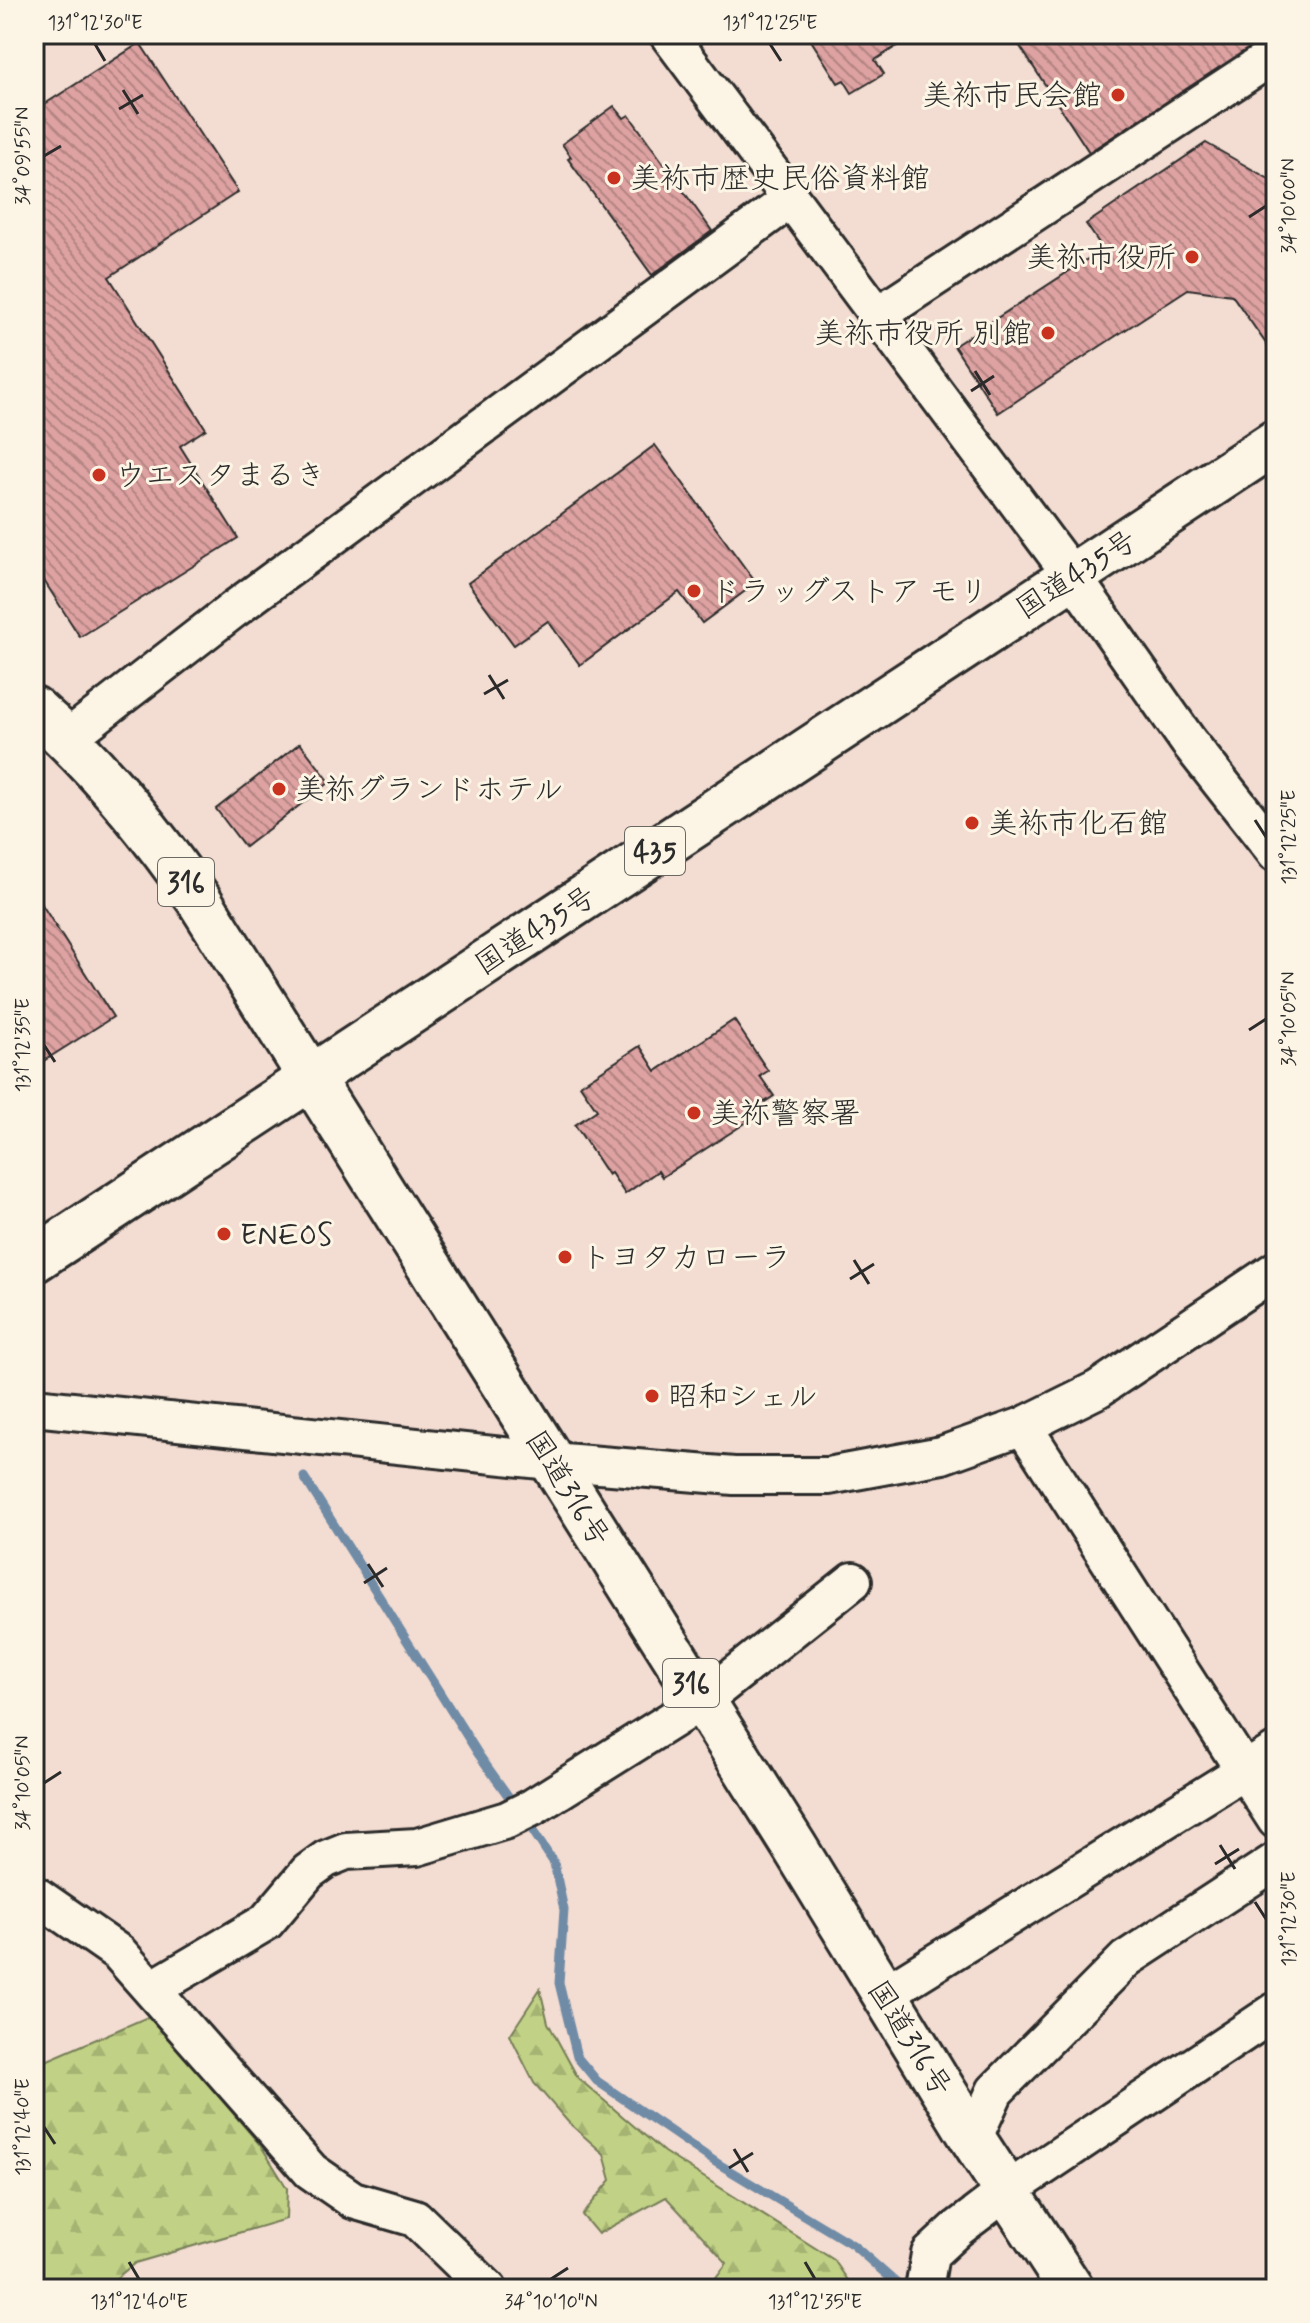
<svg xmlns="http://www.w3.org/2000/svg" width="1310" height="2323" font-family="Mynerve,'Klee One',sans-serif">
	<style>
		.forest { fill: url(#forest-firs); stroke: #767e58; stroke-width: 2 }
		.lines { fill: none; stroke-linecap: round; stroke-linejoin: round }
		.stream { stroke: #708ba6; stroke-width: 9 }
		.building { fill: url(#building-back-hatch); stroke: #2b2b2b; stroke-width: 2 }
		.minor-casing { stroke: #2b2b2b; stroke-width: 42 }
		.highway-casing { stroke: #2b2b2b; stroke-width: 50 }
		.minor { stroke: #fcf5e5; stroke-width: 36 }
		.highway { stroke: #fcf5e5; stroke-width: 44 }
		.ticks { fill: none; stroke: #2b2b2b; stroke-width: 3 }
		.poi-dot { fill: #c8321e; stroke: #fcf5e5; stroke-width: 3 }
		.labels { text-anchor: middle; stroke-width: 6; stroke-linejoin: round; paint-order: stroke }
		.shield { fill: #fcf5e5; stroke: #6a6863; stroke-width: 2 }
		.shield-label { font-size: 28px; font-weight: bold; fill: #2b2b2b }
		.poi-label { font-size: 30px; fill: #2b2b2b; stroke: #fcf5e5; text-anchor: start }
		.street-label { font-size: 30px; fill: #2b2b2b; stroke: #fcf5e5 }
		.neatline { fill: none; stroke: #2b2b2b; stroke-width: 3 }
		.ticks-label { font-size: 20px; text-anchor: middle; fill: #2b2b2b }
	</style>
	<defs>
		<pattern id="forest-firs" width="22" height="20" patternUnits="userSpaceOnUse" patternTransform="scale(2)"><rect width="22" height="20" fill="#c1d185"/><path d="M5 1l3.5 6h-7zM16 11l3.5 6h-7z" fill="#a6b473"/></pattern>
		<pattern id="building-back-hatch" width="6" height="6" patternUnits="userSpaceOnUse" patternTransform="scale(2)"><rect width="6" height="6" fill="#dda2a1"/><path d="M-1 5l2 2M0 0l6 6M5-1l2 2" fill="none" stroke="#b38483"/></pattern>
	</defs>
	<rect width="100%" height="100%" fill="#f3dcd1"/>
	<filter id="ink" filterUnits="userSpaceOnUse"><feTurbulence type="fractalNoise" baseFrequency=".0125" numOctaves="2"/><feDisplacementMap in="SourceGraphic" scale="16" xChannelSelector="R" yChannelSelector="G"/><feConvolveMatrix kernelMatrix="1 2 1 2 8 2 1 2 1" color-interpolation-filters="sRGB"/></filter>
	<g filter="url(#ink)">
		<path class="forest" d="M540,1989l8,34 30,55 86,74 170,108 20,29h-147l20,-26 -61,-66 -68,37 -16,-19 29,-35 -7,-26 -35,-31 -35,-40 -24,-48z
			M150,2016l111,130 26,42 -1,31 -151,44 -32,26h-69v-223z"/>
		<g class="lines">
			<path class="stream" d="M304,1477l175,278 37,52
				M525,1819l29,44 10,47 -5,73 18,74 20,24 120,82 136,82 50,44"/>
		</g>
		<path class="building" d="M807,34h109l-41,26 9,14 -32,19 -8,-13 -6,3z
			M1012,34h260l-183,118z
			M140,43l98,149 -129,85 97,152 -26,17 58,92 -158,99 -46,-72v-454z
			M614,106l10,12 5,-3 83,116 -60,44 -84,-116 3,-2 -9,-13z
			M1206,143l70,40v175l-44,-63 -44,-6 -190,124 -44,-67 149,-97 -17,-25z
			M655,445l101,138 -54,40 -23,-31 -99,73 -32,-44 -34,24 -46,-62z
			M300,743l30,39 -85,65 -29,-38z
			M34,892l79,125 -79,50z
			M734,1020l34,51 -8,5 14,20 -31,20 4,6 -85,55 -4,-6 -33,23 -14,-21 -3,2 -33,-50 22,-15 -17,-25 60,-39 16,25z"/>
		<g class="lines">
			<defs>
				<path id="minor" d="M668,34l405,543 115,164 88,112
					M878,315l398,-261
					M65,740l168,-130 558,-411
					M34,1407l517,54 183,15h94l114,-21 81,-29 75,-37 178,-119
					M1023,1426l253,394
					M34,1894l85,59 192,218 42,29 62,18 73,71
					M152,1989l114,-67 42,-50 18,-13 20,-8 71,-4 90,-27 26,-13 169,-106 151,-120
					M883,1995l393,-244
					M973,2139l22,-48 131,-132 150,-98
					M924,2289l6,-35 27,-25 50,-38 269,-180"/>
				<path id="highway" d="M34,709c64,56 117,122 165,191l595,946 179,293 98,150
					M34,1260l1242,-818"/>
			</defs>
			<use href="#minor" class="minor-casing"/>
			<use href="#highway" class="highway-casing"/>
			<use href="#minor" class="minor"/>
			<use href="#highway" class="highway"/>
		</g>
	</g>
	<path class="ticks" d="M95,44l10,17M770,44l11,17M123,90l15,24M119,109l24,-14M44,156l17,-10M1249,217l17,-11M975,371l15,24M971,391l23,-15M489,675l15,24M484,694l24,-14M1255,820l11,17M1249,1030l17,-11M44,1045l11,17M854,1260l15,24M850,1279l24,-15M368,1564l15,23M364,1583l23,-15M44,1783l17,-11M1220,1845l15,24M1215,1864l24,-15M1255,1902l11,17M44,2127l11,17M734,2149l14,23M729,2168l24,-15M129,2262l10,17M805,2262l10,17M551,2279l17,-11"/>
	<g class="poi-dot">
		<circle cx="1118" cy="95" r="8"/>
		<circle cx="614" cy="178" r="8"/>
		<circle cx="1192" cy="257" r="8"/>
		<circle cx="1048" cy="333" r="8"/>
		<circle cx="99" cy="475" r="8"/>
		<circle cx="694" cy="591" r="8"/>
		<circle cx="279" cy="789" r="8"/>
		<circle cx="972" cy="823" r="8"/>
		<circle cx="694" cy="1113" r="8"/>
		<circle cx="224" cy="1234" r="8"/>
		<circle cx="565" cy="1257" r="8"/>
		<circle cx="652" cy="1396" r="8"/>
	</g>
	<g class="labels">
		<g class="shield">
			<rect x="625" y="827" width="60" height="48" rx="6"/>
			<rect x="158" y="858" width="56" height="48" rx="6"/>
			<rect x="663" y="1659" width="56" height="48" rx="6"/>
		</g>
		<g class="shield-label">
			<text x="655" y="861">435</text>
			<text x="186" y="892">316</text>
			<text x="691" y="1693">316</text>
		</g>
		<g class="poi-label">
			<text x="1102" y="105" text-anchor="end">美祢市民会館</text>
			<text x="630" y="188">美袮市歴史民俗資料館</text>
			<text x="1176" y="267" text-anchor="end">美祢市役所</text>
			<text x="1032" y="343" text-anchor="end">美祢市役所 別館</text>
			<text x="115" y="485">ウエスタまるき</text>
			<text x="710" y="601">ドラッグストア モリ</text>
			<text x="295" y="799">美祢グランドホテル</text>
			<text x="988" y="833">美袮市化石館</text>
			<text x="710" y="1123">美祢警察署</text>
			<text x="240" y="1244">ENEOS</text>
			<text x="581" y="1267">トヨタカローラ</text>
			<text x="668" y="1406">昭和シェル</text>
		</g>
		<g class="street-label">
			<text transform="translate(1076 574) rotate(-33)" y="10">国道435号</text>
			<text transform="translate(535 930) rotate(-33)" y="10">国道435号</text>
			<text transform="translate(568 1488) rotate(58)" y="10">国道316号</text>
			<text transform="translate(910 2038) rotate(58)" y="10">国道316号</text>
		</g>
	</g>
	<rect width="1310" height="2323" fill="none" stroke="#fcf5e5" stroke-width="88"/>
	<rect x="44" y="44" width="1222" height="2235" class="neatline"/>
	<g class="ticks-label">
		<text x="95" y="29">131°12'30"E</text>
		<text x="770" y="29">131°12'25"E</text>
		<text transform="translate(22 156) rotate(-90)" y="7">34°09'55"N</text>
		<text transform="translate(1288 206) rotate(-90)" y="7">34°10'00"N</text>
		<text transform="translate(1288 837) rotate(-90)" y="7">131°12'25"E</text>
		<text transform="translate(1288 1019) rotate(-90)" y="7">34°10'05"N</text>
		<text transform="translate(22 1045) rotate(-90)" y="7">131°12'35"E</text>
		<text transform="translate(22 1783) rotate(-90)" y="7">34°10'05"N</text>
		<text transform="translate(1288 1919) rotate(-90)" y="7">131°12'30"E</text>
		<text transform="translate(22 2127) rotate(-90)" y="7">131°12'40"E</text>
		<text x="139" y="2308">131°12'40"E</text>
		<text x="551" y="2308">34°10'10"N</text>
		<text x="815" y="2308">131°12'35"E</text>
	</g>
</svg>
